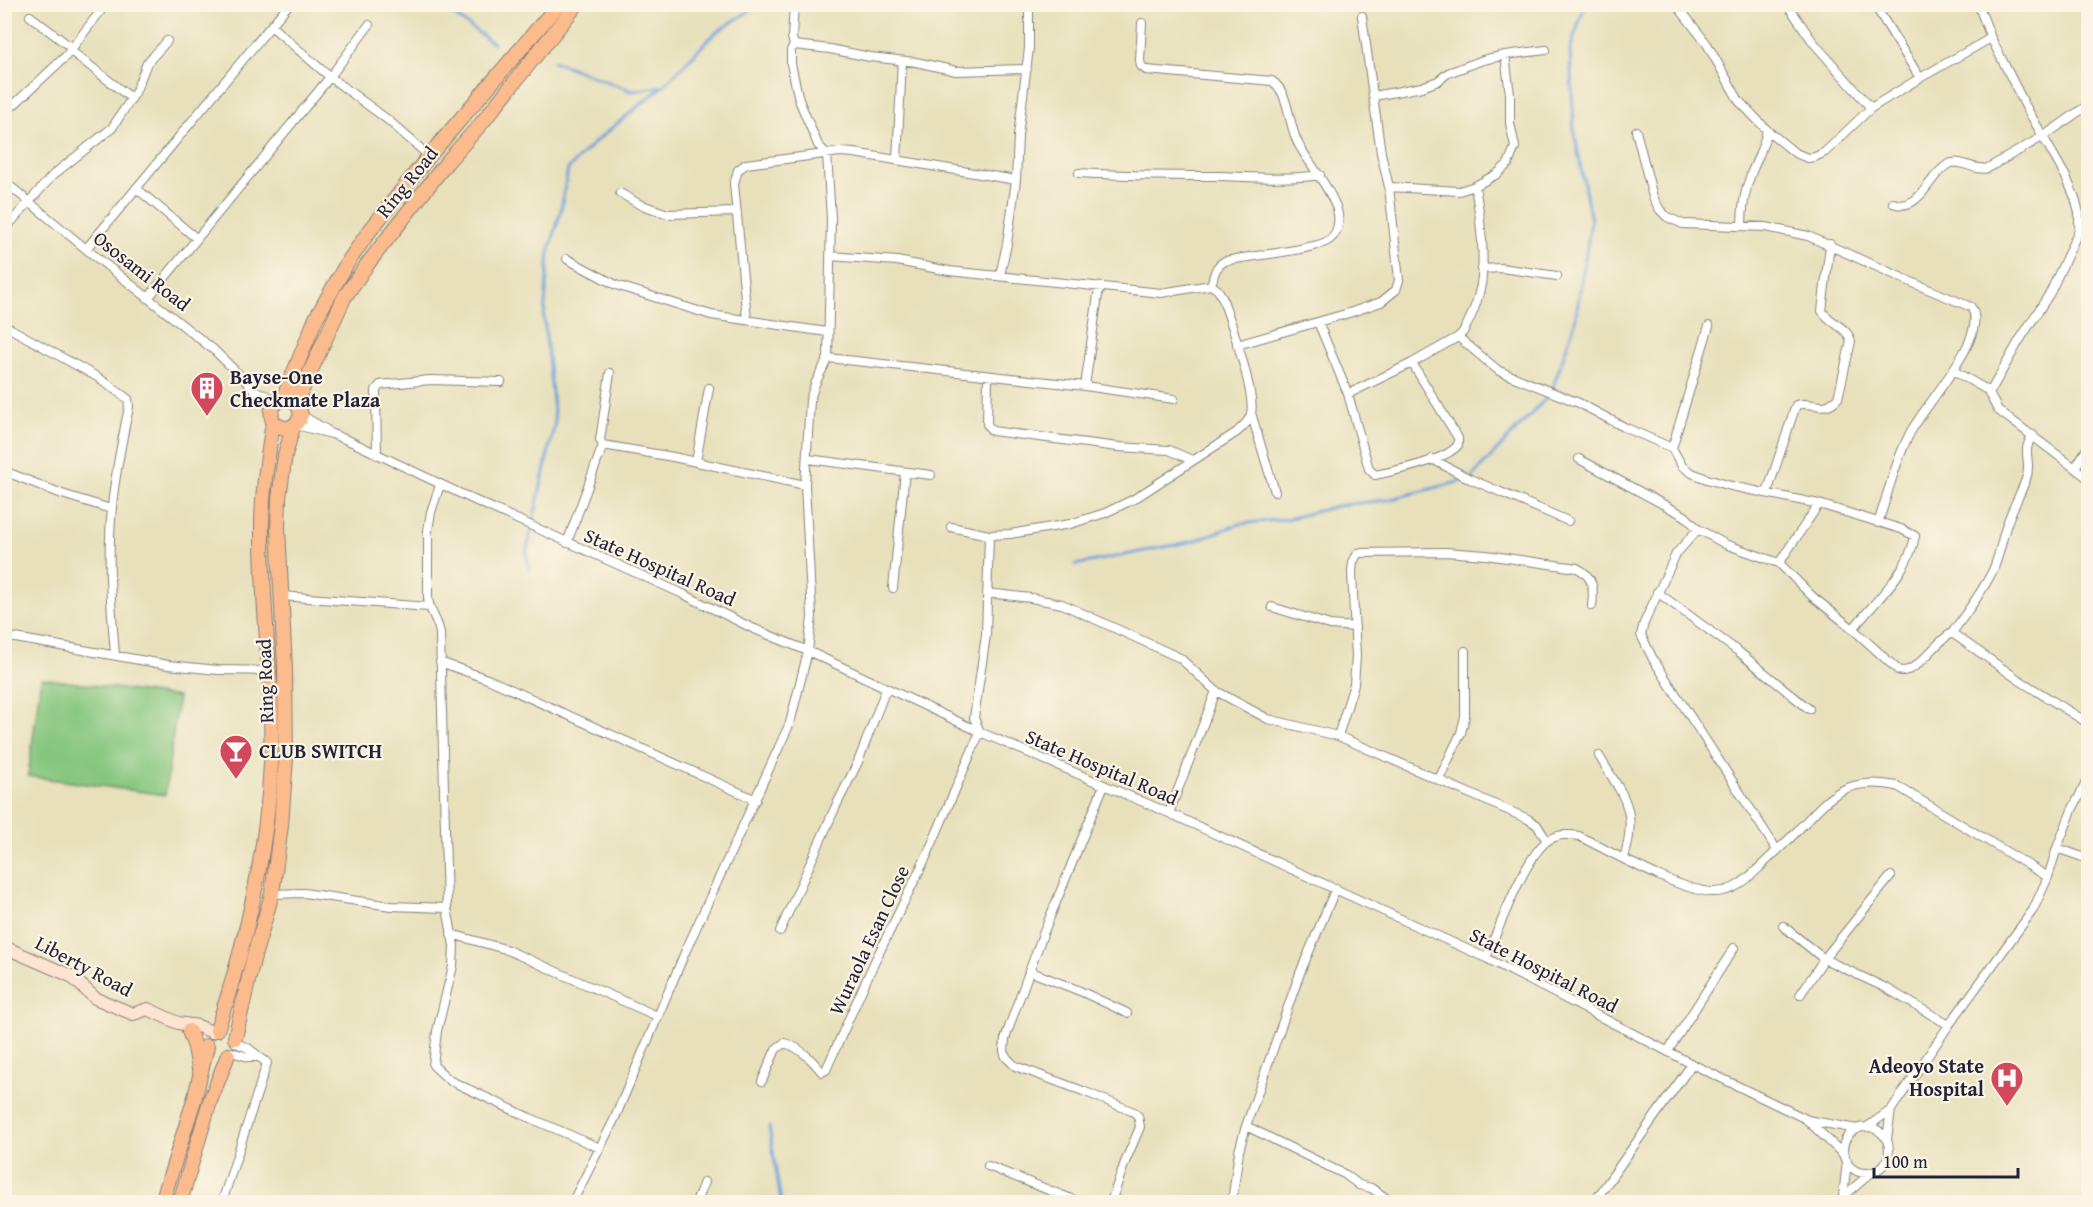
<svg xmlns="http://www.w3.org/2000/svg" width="2093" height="1207" font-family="'Gentium Book Plus',serif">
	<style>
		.green { fill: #85c67e; stroke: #54745c; stroke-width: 1.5 }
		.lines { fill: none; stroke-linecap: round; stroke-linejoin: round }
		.stream { stroke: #6ea1da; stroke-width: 3 }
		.street-casing { stroke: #84817b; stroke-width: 10 }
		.secondary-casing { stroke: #84817b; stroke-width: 14 }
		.primary-casing { stroke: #84817b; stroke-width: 16 }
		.street { stroke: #fff; stroke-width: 8 }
		.secondary { stroke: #fde4d1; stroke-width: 12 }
		.primary { stroke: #fbbb8d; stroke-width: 14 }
		.labels { text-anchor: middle; stroke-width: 4.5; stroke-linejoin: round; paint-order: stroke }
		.street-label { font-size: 20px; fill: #22223b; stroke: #fcf5e5 }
		.poi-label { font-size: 20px; font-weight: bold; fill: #22223b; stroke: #fcf5e5; text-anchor: start }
	</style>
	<rect width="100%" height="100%" fill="#fcf5e5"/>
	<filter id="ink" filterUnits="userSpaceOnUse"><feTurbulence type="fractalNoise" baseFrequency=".0167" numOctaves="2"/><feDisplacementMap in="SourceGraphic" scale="12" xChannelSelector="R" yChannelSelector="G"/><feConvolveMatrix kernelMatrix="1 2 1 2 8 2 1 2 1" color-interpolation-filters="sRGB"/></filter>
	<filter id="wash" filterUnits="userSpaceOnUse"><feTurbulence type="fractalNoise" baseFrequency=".008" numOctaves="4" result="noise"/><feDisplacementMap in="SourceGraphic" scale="24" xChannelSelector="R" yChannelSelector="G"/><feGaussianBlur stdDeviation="1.35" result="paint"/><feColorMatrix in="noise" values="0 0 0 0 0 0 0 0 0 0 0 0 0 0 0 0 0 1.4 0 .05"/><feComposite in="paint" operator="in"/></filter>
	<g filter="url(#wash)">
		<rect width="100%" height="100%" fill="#e7e0bb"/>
		<path class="green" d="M41,678l137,19 -13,98 -137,-19z"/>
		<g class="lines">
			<path class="stream" d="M439,4l55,40
				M553,61l79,30 31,-5 52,-53 45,-29
				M1075,565l119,-24 45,-17 48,-5 54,-14 46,-5 83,-21 81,-86 24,-71 16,-101 -17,-90 -4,-81 15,-46
				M530,569l-4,-15 29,-132 -11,-104 5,-66 12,-42 7,-41 28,-28 67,-55
				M769,1127l12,75"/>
		</g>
	</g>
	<g filter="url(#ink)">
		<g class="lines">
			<defs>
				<path id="street" d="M1676,4l31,40 32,57 28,29 28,23 13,5 7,-1 10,-5 46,-44 49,-30 71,-40
					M1787,4l26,38 58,66
					M1874,4l46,74
					M1978,4l13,34 34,67 41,72 9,21 4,15v17l-29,63 -31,48 -30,53
					M30,16l43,33
					M271,26l59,51 58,43 41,36
					M794,45l36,4 40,8 46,5 40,9 71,-2
					M71,51l60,47
					M1374,96l48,-9 16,-6 10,-8 35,-13 22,-5 41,-5
					M4,114l61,-57 41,-53
					M1636,131l17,66 7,13 7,7 16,7 83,3 42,9 110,49 53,22c20,29 -49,100 -62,128 -14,27 -21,59 -31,88
					M897,160l5,-99
					M1079,173c46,3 92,3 139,3 34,1 68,4 102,-1
					M4,181l82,68 128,101 58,57
					M1389,187l70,4 16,-5 22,-12 11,-10 7,-17 -5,-24v-28l-5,-40
					M136,188l60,50
					M620,193l19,11 29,10 68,-2
					M1893,203c27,10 35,-27 54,-38 13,-8 27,7 41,3l56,-32 44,-31
					M1742,226c0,-17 3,-36 9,-52 6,-15 13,-27 16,-44
					M4,230l49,-55 59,-47 23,-35 12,-30 20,-22
					M2079,230l9,3
					M86,249l203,-245
					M830,256l67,5 52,10 212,22 50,-8c4,-11 3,-18 14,-24 21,-5 92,-11 104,-21 12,-9 11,-26 5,-38 -9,-20 -23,-37 -34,-55 -13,-21 -9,-53 -28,-66l-126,-11 -5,-4 -1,-6 2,-37
					M567,259l49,26 95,30 116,17
					M1482,269l19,-1 56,8
					M1000,275l7,-31 9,-64 2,-44 11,-88v-44
					M149,297l181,-220 39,-52
					M747,319l-13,-135 4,-14 8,-6 94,-12 14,1 162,27
					M1318,322l30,72 21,75 6,6c20,-4 72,-15 83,-30v-7l-46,-75
					M4,325l95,53 29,21 1,8c-7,33 -14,66 -17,100 -5,49 -1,99 3,147
					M1709,326l-37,122 10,18 10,7 15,6 24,7 88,18 82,25 14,7c-6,36 -40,65 -62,93
					M1458,337l41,34 80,32 45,24 48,21
					M1237,345l112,-32 32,-11 15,-12 3,-10 -10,-93 -8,-34 -19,-137
					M828,358l257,28 89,13
					M1954,371l33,19 11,20 90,68
					M988,376l-1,48 5,7 126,16 51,3 23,10
					M1085,386l14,-98
					M256,391l22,10
					M1348,394l64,-31 46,-26 5,-5c7,-12 13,-26 16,-39 8,-26 1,-80 -4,-107
					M1251,413l24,79
					M301,415l26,15
					M296,425l36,9 20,8 122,58 209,94 69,34 56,23 172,81 189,81 317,145 206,106 114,55 39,37
					M603,445l70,12 132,28
					M377,455l-1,-61v-4l4,-5 50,-5 71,2
					M808,459l123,16
					M1432,459l38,20 98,42
					M1579,459l106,57 13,13 27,15 54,19 34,34 40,32 45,41c18,7 37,-29 54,-37 14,-20 30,-40 41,-63 7,-15 9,-33 15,-49 5,-14 13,-28 18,-42 7,-17 -6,-27 7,-44
					M696,462l13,-74
					M2075,468l13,-21
					M4,471l58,23 49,15
					M440,485l-9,27 -3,18v68c1,13 10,22 12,35l7,275 7,38 -1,20 -16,65 -4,34 16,15 81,38 70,30
					M1767,493l29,-88c16,-5 27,9 42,-7l13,-57c-4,-14 -21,-18 -29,-30l8,-67
					M951,527l38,8 21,-1 60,-10 35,-11 29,-14 103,-67c6,-6 12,-10 14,-18 5,-19 -21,-95 -29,-117l-4,-7 -7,-5
					M1698,529l-22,25 -32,69 -3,12 12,24 124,191
					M567,543l36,-98 -3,-5 10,-67
					M1779,563l40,-59
					M893,588l12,-116
					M1657,592l82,60 70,57
					M987,593l44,5 31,6 118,54 36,33 52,28 70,17 190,83 9,6 10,16
					M281,596l148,11
					M1272,607l58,18 25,2
					M1952,633l67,47 69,43
					M4,636l164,29 50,5 53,1
					M440,662l50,18 266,120
					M1338,736l16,-52 2,-27 -4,-86 1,-9 5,-9 87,-1 41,3 91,13c17,8 17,22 15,38
					M1599,756c24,40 40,53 25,102
					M1439,779l22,-46 4,-17v-65
					M1104,785l-61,149 -29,79 -9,26 -1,12 2,6 9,9 68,25 51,21 4,4 2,11 -15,35 -14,40
					M1169,813l47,-122
					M2057,848l31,11
					M272,894l32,-1 87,13 56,2
					M1783,926l41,33 62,29 63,37
					M780,931l55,-123 23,-46 28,-73
					M451,934l54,15 152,67
					M1486,958c12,-27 39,-101 61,-117 11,-7 19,-7 32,-5 32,16 100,55 134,56 21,0 32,-11 47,-25 13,-13 27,-25 39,-38 32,-34 47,-53 98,-43l151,91
					M1029,971l51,20 47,22
					M1800,995l24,-36 67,-83
					M1668,1051l66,-103
					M232,1052l16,5h10
					M762,1081l14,-32 8,-6c16,4 28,17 38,29l4,-2 48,-107 54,-110 52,-121 -6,-14 12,-83 3,-100
					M1807,1120l50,9
					M1246,1126l100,49 13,10 12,3 21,14
					M1867,1127l24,-17 58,-85 84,-115 15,-33 9,-29 15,-38 16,-31
					M1843 1150a23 23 0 1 1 46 0a23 23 0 1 1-46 0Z
					M1887,1139l4,-29
					M988,1166l91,36
					M576,1195l38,-75 72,-170 104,-227 18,-72 4,-34 -7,-132 5,-85 5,-16 13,-26 3,-139 -4,-65 -9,-9 -19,-45 -8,-36v-14l3,-5 -2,-7 2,-34
					M1843,1197l29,-25
					M222,1202l45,-139 -19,-15 -12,-5
					M696,1202l8,-20
					M1232,1202l7,-51 7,-25 54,-153 36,-85
					M1594,1202l98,-138
					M1840,1202l3,-5 4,-36"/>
				<path id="secondary" d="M4,947l67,29 24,22 38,16 15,-5 30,14 20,3 14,6"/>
				<path id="primary" d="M283,399l33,-81 30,-53 22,-32 61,-77 130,-152
					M296,403l48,-105 22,-32 81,-104 33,-37 97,-121
					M217,1030c29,-87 50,-176 54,-267 3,-79 -10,-158 -9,-237 0,-35 6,-69 11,-104 -9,-24 24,-33 28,-7 -5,14 -17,17 -28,7
					M189,1031l6,16 4,22
					M235,1038l18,-78 19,-66 9,-69 5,-66 -1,-91 -7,-139 1,-31 6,-43 8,-28
					M162,1202l33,-105 12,-51
					M180,1202l30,-101 18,-46"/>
			</defs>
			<use href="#street" class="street-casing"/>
			<use href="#secondary" class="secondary-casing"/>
			<use href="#primary" class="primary-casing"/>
			<use href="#street" class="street"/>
			<use href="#secondary" class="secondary"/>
			<use href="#primary" class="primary"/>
		</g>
	</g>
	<defs>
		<symbol id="building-pin" viewBox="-11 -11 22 30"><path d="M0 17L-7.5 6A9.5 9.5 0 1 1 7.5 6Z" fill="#d1495b" stroke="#fcf5e5"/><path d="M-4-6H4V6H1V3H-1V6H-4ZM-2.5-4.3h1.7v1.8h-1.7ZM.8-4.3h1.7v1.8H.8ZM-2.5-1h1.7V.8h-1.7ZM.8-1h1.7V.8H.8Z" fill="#fff"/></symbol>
		<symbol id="bar-pin" viewBox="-11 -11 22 30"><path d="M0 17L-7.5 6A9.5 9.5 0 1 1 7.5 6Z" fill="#d1495b" stroke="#fcf5e5"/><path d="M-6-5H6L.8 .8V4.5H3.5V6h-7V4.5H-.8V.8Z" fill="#fff"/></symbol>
		<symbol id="hospital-pin" viewBox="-11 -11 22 30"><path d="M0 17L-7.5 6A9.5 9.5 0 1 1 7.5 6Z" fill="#d1495b" stroke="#fcf5e5"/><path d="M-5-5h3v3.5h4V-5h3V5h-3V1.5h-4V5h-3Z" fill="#fff"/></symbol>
	</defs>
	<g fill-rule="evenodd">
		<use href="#building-pin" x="188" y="369" width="38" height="52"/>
		<use href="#bar-pin" x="217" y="732" width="38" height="52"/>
		<use href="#hospital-pin" x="1988" y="1059" width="38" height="52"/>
	</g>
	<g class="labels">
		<g class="street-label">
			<text transform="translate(407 182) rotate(-51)" y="7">Ring Road</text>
			<text transform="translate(142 271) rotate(38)" y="7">Ososami Road</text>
			<text transform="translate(660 567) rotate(24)" y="7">State Hospital Road</text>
			<text transform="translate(265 681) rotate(-92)" y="7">Ring Road</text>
			<text transform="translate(1102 767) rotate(23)" y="7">State Hospital Road</text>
			<text transform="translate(869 940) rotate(-65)" y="7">Wuraola Esan Close</text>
			<text transform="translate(84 966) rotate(28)" y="7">Liberty Road</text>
			<text transform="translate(1544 970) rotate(27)" y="7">State Hospital Road</text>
		</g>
		<g class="poi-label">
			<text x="230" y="384">Bayse-One<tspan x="230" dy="23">Checkmate Plaza</tspan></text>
			<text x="259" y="758">CLUB SWITCH</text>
			<text x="1984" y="1073" text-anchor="end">Adeoyo State<tspan x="1984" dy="23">Hospital</tspan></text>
		</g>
	</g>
	<rect width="2093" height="1207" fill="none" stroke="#fcf5e5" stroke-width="24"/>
	<path d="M1874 1168v9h144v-9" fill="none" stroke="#22223b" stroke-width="3"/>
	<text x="1883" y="1168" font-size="18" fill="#22223b" stroke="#fcf5e5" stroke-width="4.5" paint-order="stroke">100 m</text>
</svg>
